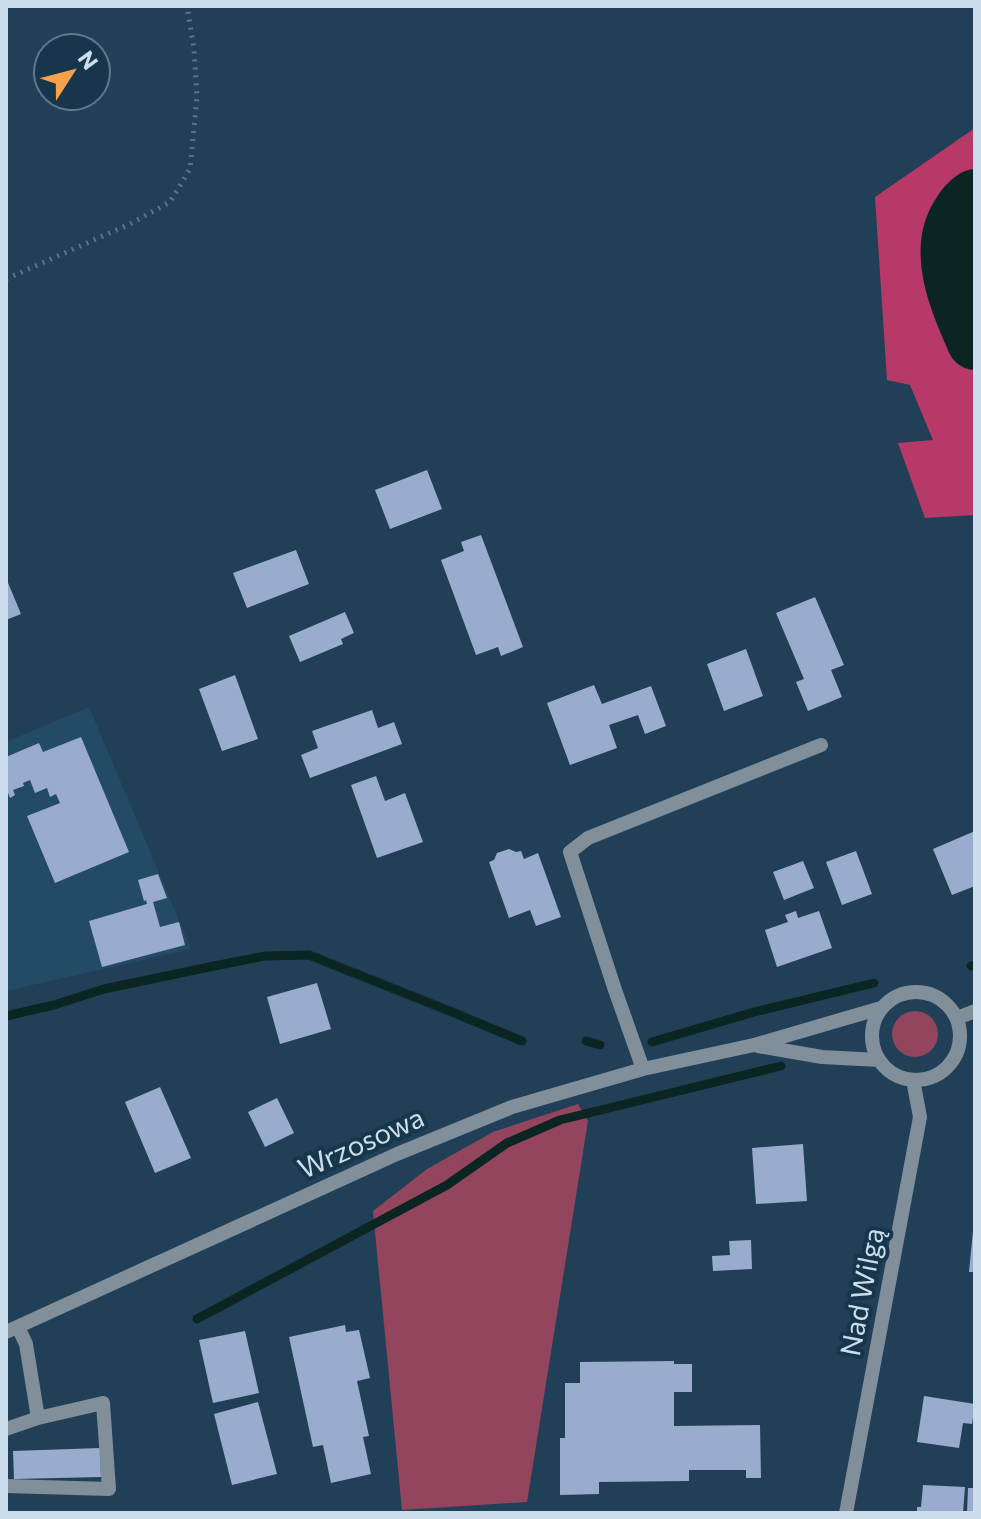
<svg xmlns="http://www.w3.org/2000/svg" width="981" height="1519" font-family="Commissioner,sans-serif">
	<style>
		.built { fill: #244b66 }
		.green { fill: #92455d }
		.forest { fill: #b73967 }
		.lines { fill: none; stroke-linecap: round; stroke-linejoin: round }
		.stream { stroke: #0b2622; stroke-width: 9 }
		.river { stroke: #0b2622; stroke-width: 56 }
		.building { fill: #99acce }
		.path { stroke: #597488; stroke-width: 5; stroke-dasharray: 2 6; stroke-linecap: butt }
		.minor { stroke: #818f9b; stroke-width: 14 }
		.labels { text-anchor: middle; stroke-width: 8; stroke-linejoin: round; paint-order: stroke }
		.street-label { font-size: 28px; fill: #cbddeb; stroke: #17364c }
	</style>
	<rect width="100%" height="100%" fill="#214057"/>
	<path class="built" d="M89,707l102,242 -185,42v-249z"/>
	<path class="green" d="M892 1034a23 23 0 1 1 46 0a23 23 0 1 1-46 0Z
		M578,1104l10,17 -61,381 -125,8 -29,-299 54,-42 66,-37z"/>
	<path class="forest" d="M975,128v387l-50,3 -27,-75 35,-3 -23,-55 -23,-5 -12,-183z"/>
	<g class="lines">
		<path class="stream" d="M971,966l4,-1
			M6,1016l48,-11 50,-16 110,-23 51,-10 44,-1 148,59 65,27
			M586,1041l14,4
			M652,1042l102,-30 120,-29
			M197,1319l250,-134 60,-42 53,-23 221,-54"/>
		<path class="river" d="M975,197c-8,5 -12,10 -17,19 -23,38 1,89 17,126"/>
	</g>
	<path class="building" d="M427,470l15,39 -52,20 -15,-39z
		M481,535l42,112 -22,9 -3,-9 -22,8 -35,-95 23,-9 -3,-9z
		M296,550l13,34 -62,24 -14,-35z
		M6,578l15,36 -15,6z
		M815,597l29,68 -13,5 11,27 -34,14 -12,-29 8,-3 -28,-66z
		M345,612l9,21 -13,6 2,5 -43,18 -11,-26z
		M746,649l17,47 -39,15 -17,-47z
		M235,675l23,64 -36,12 -23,-62z
		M594,685l8,19 49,-18 15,40 -21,8 -7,-19 -29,10 8,23 -47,17 -23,-62z
		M372,710l6,18 16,-6 8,22 -92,34 -9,-23 17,-7 -6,-17z
		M81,737l48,115 -74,31 -28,-67 33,-13 -4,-9 -6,3 -3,-9 -12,5 -5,-13 -7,3 1,3 -11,4 2,5 -5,3 -2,-5h-2v-36l33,-14 4,9z
		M376,776l9,25 20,-8 18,49 -46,16 -26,-73z
		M975,831v55l-23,9 -19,-46z
		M509,849l7,3 5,-1 3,8 14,-6 23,64 -25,9 -6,-16 -21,8 -20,-56 5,-2 3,-7z
		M856,851l16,43 -30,11 -16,-43z
		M803,861l11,27 -30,12 -11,-28z
		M158,874l9,24 -14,4 7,25 19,-5 6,23 -83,22 -13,-46 58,-17 -1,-4 -2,1 -6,-21z
		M796,911l2,7 21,-7 13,37 -55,19 -12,-37 23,-8 -3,-7z
		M317,983l14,46 -51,15 -13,-47z
		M160,1087l31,71 -36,15 -30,-71z
		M277,1098l17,35 -29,14 -17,-35z
		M803,1144l4,57 -51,3 -4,-56z
		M973,1231h2v41h-6z
		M751,1240l1,29 -39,2 -1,-15 18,-1 -1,-14z
		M345,1325l1,7 13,-2 11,48 -13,3 12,55 -6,1 8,37 -40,9 -8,-38 -10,2 -24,-110z
		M245,1331l14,62 -46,10 -14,-63z
		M674,1361v3h18v28h-18v34l86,-1 1,53h-15v-8h-57v11l-90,1v12l-39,1v-57h5v-55h15v-21z
		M924,1396l51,8 -3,20 -9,-1 -4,25 -42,-6z
		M258,1402l19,72 -45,11 -18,-71z
		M100,1448l1,29 -87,2 -1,-28z
		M923,1485l42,2 -2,26h-46v-6h4z
		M968,1488h7v25h-8z"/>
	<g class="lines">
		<path class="path" d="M6,279l124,-55 40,-22 20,-33 7,-72 -3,-48 -7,-43"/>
		<path class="minor" d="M872 1036a44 44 0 1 1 88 0a44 44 0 1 1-88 0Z
			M957,1018l18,-7
			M758,1046l64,11 57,3
			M643,1069l-28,-79 -45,-138 18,-14 233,-93
			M18,1327l8,17 12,74
			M6,1332l391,-178 115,-47 131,-38 111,-24 127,-37
			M6,1429l32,-11 65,-15 6,86 -103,-3
			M846,1513l74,-396 -7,-37"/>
	</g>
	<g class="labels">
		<g class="street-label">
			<text transform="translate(361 1143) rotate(-24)" y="10">Wrzosowa</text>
			<text transform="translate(862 1292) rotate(-79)" y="10">Nad Wilgą</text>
		</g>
	</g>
	<rect width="981" height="1519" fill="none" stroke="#cbddeb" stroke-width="16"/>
	<g transform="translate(72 72) rotate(54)"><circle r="38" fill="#17364c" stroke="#5f798c" stroke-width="2"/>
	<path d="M0-6L14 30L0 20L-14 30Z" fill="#f8a04b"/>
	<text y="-12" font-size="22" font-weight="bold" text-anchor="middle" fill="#cbddeb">N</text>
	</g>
</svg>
